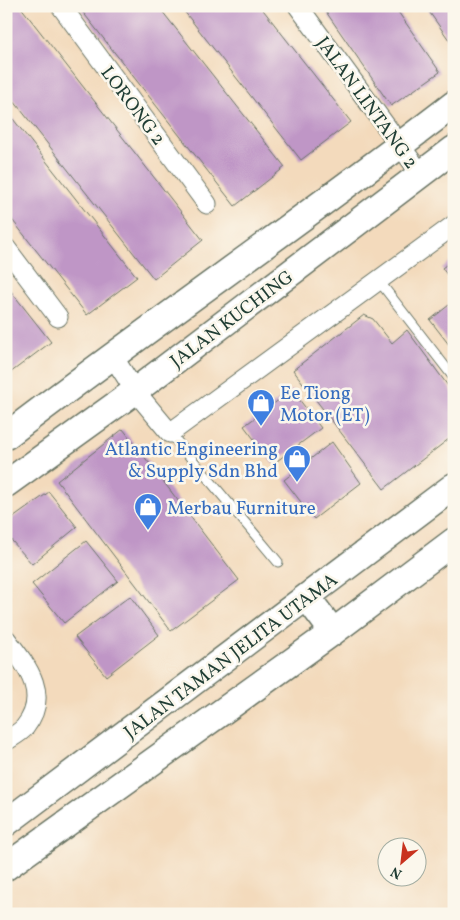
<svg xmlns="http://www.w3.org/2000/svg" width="460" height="920" font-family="Vollkorn,serif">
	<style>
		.building { fill: #bf96c6 }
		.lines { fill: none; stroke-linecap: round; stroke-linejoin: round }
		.lane-casing { stroke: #697464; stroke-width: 11 }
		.street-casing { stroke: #697464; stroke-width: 21 }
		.secondary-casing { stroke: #697464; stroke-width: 29 }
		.lane { stroke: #fff; stroke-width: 9 }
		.street { stroke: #fff; stroke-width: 19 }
		.secondary { stroke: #fff; stroke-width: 26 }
		.labels { text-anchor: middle; stroke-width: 5; stroke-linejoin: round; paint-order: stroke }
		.street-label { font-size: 19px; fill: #1f3d34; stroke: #fbf7ec }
		.shop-label { font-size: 19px; fill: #366cbe; stroke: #fbf7ec; text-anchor: start }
	</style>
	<rect width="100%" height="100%" fill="#fbf7ec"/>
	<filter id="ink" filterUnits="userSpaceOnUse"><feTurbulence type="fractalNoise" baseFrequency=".02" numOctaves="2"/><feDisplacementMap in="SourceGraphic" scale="10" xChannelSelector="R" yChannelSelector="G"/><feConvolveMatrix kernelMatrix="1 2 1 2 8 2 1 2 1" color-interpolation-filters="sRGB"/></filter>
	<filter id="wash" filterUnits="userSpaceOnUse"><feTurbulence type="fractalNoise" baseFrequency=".0096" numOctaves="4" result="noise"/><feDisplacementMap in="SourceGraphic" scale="20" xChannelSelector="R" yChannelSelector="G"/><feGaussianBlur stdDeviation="1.12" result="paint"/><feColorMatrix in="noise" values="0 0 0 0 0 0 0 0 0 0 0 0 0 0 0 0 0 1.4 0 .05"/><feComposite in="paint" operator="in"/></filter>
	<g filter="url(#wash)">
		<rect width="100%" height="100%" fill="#f3dabc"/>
		<g id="blocks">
			<path class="building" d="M6,6h14l183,234 -49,39 -148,-188z
				M78,6h80l127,161 -50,39z
				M180,6h80l91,116 -50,38z
				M322,6h72l46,66 -49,34z
				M425,6h29v41z
				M6,110l131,167 -50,38 -81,-103z
				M454,259v25l-12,-16z
				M6,285l45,57 -45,34z
				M454,301v43l-4,2 -20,-26z
				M364,315l9,4 19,24 15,-13 47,64v41l-70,54 -91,-119z
				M292,390l29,38 -48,36 -29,-38z
				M123,429l116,151 -68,51 -114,-150z
				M332,442l29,41 -47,36 -30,-39z
				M49,492l28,35 -45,37 -26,-30v-11z
				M86,541l32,40 -54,42 -32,-39z
				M130,596l29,39 -53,41 -31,-39z"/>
		</g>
	</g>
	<g filter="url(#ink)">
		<use href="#blocks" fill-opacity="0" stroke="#697464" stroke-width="1"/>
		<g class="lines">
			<defs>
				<path id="lane" d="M379,281l75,97
					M170,433l108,129"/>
				<path id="street" d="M61,6l146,198
					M298,6l123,168
					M6,248l52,69
					M112,355l23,36 35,42 284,-208
					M6,639c20,26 45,55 19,88 -4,5 -13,10 -19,14"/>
				<path id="secondary" d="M6,436c147,-113 301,-218 448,-332
					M6,484l129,-93 319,-242
					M307,597l26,35
					M6,823l448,-337
					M6,867l327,-235 121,-91"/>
			</defs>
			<use href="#lane" class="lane-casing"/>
			<use href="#street" class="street-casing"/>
			<use href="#secondary" class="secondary-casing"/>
			<use href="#lane" class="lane"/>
			<use href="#street" class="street"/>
			<use href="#secondary" class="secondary"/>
		</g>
	</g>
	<defs>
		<symbol id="shop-pin" viewBox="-11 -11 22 30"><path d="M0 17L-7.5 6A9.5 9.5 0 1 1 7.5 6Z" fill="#3f7fe0" stroke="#fbf7ec"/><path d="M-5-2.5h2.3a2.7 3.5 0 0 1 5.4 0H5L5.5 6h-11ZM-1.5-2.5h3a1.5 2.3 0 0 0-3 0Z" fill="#fff"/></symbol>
	</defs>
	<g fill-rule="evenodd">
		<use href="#shop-pin" x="245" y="387" width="32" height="43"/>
		<use href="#shop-pin" x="281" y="443" width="32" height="43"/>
		<use href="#shop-pin" x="132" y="491" width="32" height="43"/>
	</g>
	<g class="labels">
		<g class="street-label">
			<text transform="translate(368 102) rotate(54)" y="7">JALAN LINTANG 2</text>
			<text transform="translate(134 105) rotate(53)" y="7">LORONG 2</text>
			<text transform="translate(231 318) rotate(-37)" y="7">JALAN KUCHING</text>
			<text transform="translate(230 655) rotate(-37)" y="7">JALAN TAMAN JELITA UTAMA</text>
		</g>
		<g class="shop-label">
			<text x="280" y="399">Ee Tiong<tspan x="280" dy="22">Motor (ET)</tspan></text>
			<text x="278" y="455" text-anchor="end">Atlantic Engineering<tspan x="278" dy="22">&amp; Supply Sdn Bhd</tspan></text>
			<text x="167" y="514">Merbau Furniture</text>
		</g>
	</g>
	<rect width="460" height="920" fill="none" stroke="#fbf7ec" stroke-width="25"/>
	<g transform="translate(402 862) rotate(208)"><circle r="24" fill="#fbf7ec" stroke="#a3ada2"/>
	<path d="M0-4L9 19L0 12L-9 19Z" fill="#c8321e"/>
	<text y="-8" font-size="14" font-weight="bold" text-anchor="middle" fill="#1f3d34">N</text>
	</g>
</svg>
